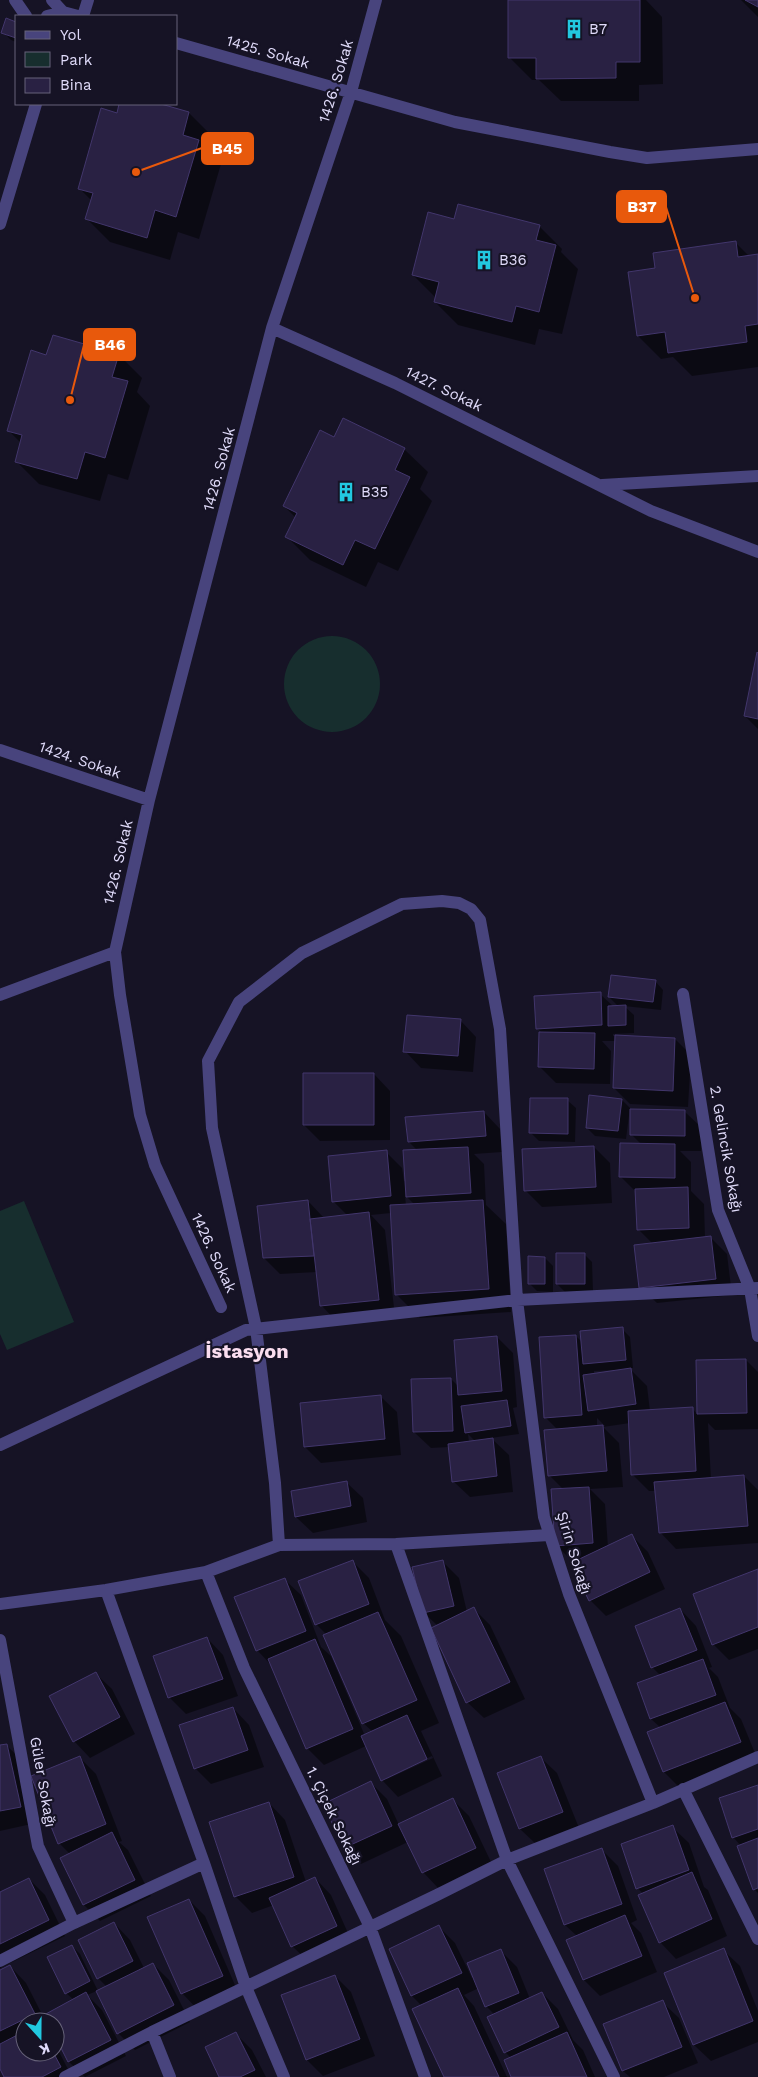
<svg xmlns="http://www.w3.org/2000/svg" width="758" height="2077" font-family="'Work Sans',sans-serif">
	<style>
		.green { fill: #172e2e }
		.shadow { fill: #0007; fill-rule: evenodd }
		.building { fill: #292143; stroke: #42366c }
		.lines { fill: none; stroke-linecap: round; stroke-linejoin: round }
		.street { stroke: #48447d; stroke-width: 12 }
		.labels { text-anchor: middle; stroke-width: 4.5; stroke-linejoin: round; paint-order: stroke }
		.poi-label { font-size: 15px; fill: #e0dbfa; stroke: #161325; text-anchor: start }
		.street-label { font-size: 15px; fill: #e0dbfa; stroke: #161325 }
		.district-label { font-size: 20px; font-weight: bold; fill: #faddef; stroke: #161325 }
		.leader { fill: none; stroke: #e8590c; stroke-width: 2 }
		.callout-dot { fill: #e8590c; stroke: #161325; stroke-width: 2 }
		.callout { fill: #e8590c; stroke: #e8590c; stroke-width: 2 }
		.callout-label { font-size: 16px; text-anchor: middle; font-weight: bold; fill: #fff }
	</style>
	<rect width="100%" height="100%" fill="#161325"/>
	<path class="green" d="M284 684a48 48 0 1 1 96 0a48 48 0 1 1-96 0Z
		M24,1201l50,121 -67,28 -7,-16v-123z"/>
	<path class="shadow" d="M509,0h137l16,17 1,67 -24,1v16h-78l-22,-21h-7l-23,-23z
		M741,0h17v17z
		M6,20l10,4v18l-5,-2 -8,-8z
		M121,104h36l32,9 23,23 -4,15 13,13 -22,75 -21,-7 -8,28 -60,-18 -23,-23 5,-18 -13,-13 39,-74z
		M455,220l84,6 23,23 -1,3 17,17 -16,65 -23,-5 -4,16 -77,-20 -23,-23 1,-4 -23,-23z
		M736,243l14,14 8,-2v112l-66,9 -19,-19 -12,2 -23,-23 19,-67z
		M119,355l23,23 -5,14 13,14 -22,74 -20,-6 -8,27 -61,-17 -23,-23 5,-18 -12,-12 38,-75z
		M343,420l62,30 23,22 -8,17 12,12 -34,70 -20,-9 -12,25 -56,-27 -23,-23 9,-19 -12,-12 50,-67z
		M758,654v75l-13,-13z
		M655,981l8,9 -2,20 -37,-4 10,9v18l-21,1v2l62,3 16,16 -3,52 -58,-3 -16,-16 2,-47h-14l9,10 -1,33 -54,-1 -17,-17 2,-34 -4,-4 63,-34 14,13h5l-10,-10z
		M460,1020l16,17 -3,35 -52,-4 -16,-17z
		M374,1074l16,17v49l-70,1 -16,-16z
		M567,1100l9,8 -1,34 -36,-1 -8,-8z
		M622,1100l8,8 -4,31 -31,-3 -8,-8z
		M684,1111l17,16v24h-21l11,11v29l13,13 1,34h6l16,16 5,41 -75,8 -17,-16 13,-43 -15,-15 -2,-37 -16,-16 22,-31 -10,-10z
		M484,1112l16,17 2,23 -28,2 10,10 2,41 20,19 5,88 -91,6 -23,-23 -6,-82 -20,2 14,15 10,86 -58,6 -16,-17 -4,-33 -37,2 -16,-16 44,-57 16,17 24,-2 -15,-15 53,-49 16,16 2,13h2l12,-30 -9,-9zM405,1195l10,10 -9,1z
		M594,1147l16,16 2,40 -70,4 -17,-17z
		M584,1254l8,8 1,29 -28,1 -8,-8z
		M545,1258l8,8v26l-16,-1 -8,-8z
		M622,1329l8,8 3,31h-4l18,18 3,25 42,-3 6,7 -1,-53 49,-2 12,12v57l-43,1 -7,-7 3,56 33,-3 14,14v53l-82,6 -16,-17 -4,-41h-7l-16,-16 -3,-52 -27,4 16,16 4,44 -33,2 15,15 3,43 24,-11 16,16 17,37 -59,27 -16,-16 -16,-37 -18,-18 8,-55 -15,-15 9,-45 -13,-13 31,-81 7,7zM614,1370v2l-20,3v-4zM597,1418l8,8 -8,1z
		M497,1337l16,16 4,54 -4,1 6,26 -28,4 18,17 4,37 -43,5 -17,-16 -4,-34 -18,1 -17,-16 37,-53 8,8zM468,1434l7,7 -6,1z
		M380,1396l17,16 4,43 -80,8 -16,-16z
		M346,1482l17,16 4,24 -54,11 -17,-16z
		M353,1562l16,16 16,42 16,16 38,87 -18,8 21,45 -44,21 -16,-17 -16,-34 -42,19 -17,-17 -35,-82 -15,-16 27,-71 17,16 20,52 10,9 34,80 8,-4 -10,-9 -36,-88 -11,-11zM432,1756l1,2 -46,21v-2z
		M443,1562l16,16 8,34 7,-3 16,16 35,74 -41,19 -17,-16 -29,-76 -14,-13z
		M758,1571v78l-29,11 -16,-16z
		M680,1609l16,17 16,41 -3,1 9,9 12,31 11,11 16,39 -77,30 -16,-16 -15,-39 12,-5 -10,-9 -13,-35 23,-8 -9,-9z
		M207,1638l16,17 15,41 -52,18 -16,-16 -15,-42z
		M95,1673l17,16 23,45 -45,24 -16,-17z
		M233,1708l16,17 15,42 -53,17 -16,-16z
		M6,1745l17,16 13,62 -36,8v-85z
		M540,1757l17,16 22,55 -42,17 -17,-16 -22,-55z
		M80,1758l16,16 26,67 -3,1 9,8 23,46 -51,25 -16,-16 -23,-46 9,-5 -11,-11z
		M371,1783l16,16 12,26 54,-25 16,16 23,48 -53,25 -16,-17 -15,-30 -47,22 -16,-17z
		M758,1786v107l-4,-4 -13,-43 -8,-9z
		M269,1803l16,17 21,62 9,-4 16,17 21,47 -43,20 -17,-16 -18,-41 -22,8 -17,-17z
		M672,1827l17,16 15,44 4,3 19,46 -51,23 -16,-17 -16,-48 -7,-6z
		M602,1850l16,16 19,54 -6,3 10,10 16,39 -57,24 -16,-16 -16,-40 9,-4 -12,-11z
		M29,1879l16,16 20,41 -65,32v-79l1,4z
		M189,1900l16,16 33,76 -40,18 -16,-17z
		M114,1923l16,17 14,28 9,-4 16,16 21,42 -55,28 -17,-17 -21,-42 -10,4 15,15 24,46 -41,21 -16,-15 -14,-28v-12h-6l25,-22 -8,-7 6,-47 8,8 18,37 9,-4 -9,-9z
		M439,1927l16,16 17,35 29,-27 16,16 13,32 12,-6 16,16 15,31 10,10 12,27h-82l-2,-19 -5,-5 -17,-35 6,-3 -9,-9 -7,-18 -15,7 10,11 33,71h-62l-23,-71 -10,-10 -21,-47z
		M723,1950l17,16 18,45v31l-47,19 -17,-16 -28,-71z
		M10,1966l16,17 20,39h-21v30h30v-8l17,33h-66l-6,-11v-95z
		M335,1976l16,16 24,64 -52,20 -16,-16z
		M662,2002l17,16 19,45 -34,14h-34l-7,-6 -19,-46z
		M236,2034l16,16 14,27h-46z"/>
	<path class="building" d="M508,0h132v62h-24v16l-80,1v-21h-28z
		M745,0h13v7z
		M6,18l10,4v16l-15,-5z
		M119,104h42l28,8 -6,23 16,5 -23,77 -21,-7 -8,28 -62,-19 8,-26 -15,-4 23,-81 16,5z
		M458,204l82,21 -4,15 20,5 -17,67 -23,-6 -4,16 -78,-20 5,-20 -27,-7 16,-63 26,7z
		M736,241l2,16 20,-3v70l-13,2 2,16 -79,11 -3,-21 -28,4 -9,-64 27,-4 -2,-15z
		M53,335l66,19 -7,23 16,4 -23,77 -20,-6 -8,27 -62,-17 7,-27 -15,-4 24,-81 15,5z
		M343,418l62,30 -10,22 15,7 -35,72 -20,-9 -12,25 -58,-28 12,-24 -14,-7 37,-76 14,7z
		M757,652l1,1v66l-14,-3z
		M611,975l45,5 -3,22 -45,-5z
		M601,992l1,33 -66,4 -2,-33z
		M626,1005v20l-18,1v-20z
		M407,1015l54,4 -3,37 -55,-4z
		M539,1032l56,1 -1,36 -56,-2z
		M615,1035l60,3 -2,53 -60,-3z
		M303,1073h71v52h-71z
		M589,1095l33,4 -4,32 -32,-3z
		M530,1098h38v36l-39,-1z
		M630,1109l55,1v26l-55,-1z
		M484,1111l2,25 -78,6 -3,-25z
		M620,1143l55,1v34l-56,-1z
		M594,1146l2,41 -72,4 -2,-42z
		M468,1147l3,46 -65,4 -3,-47z
		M387,1150l4,46 -59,6 -4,-46z
		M688,1187l1,41 -52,2 -2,-41z
		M308,1200l6,56 -51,2 -6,-52z
		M483,1200l6,89 -94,6 -5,-90z
		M369,1212l10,88 -59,6 -10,-87z
		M711,1236l5,43 -77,9 -5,-43z
		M556,1253h29v31h-29z
		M528,1256l17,1v27h-17z
		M623,1327l3,33 -43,4 -3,-33z
		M576,1335l6,80 -38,3 -5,-81z
		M497,1336l5,55 -44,4 -4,-55z
		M746,1359l1,54 -50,1 -1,-54z
		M631,1368l5,36 -48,7 -5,-36z
		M451,1378l2,53 -40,1 -2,-53z
		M381,1395l4,44 -81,8 -4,-44z
		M507,1400l4,26 -46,7 -4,-27z
		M693,1407l3,64 -65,4 -3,-64z
		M603,1425l4,46 -59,5 -4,-46z
		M493,1438l4,38 -45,6 -4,-38z
		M744,1475l4,51 -89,7 -5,-51z
		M347,1481l4,25 -56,11 -4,-26z
		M589,1487l4,56 -38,3 -4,-57z
		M632,1534l18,38 -61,29 -18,-38z
		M353,1560l16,44 -54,21 -17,-44z
		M443,1560l11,46 -31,7 -11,-46z
		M758,1569v58l-46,18 -19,-51z
		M285,1578l21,53 -50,20 -22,-54z
		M474,1607l36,75 -44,21 -35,-75z
		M680,1608l17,42 -46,18 -16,-42z
		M378,1612l39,88 -55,24 -39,-89z
		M207,1637l16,42 -55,19 -15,-42z
		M315,1639l38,90 -47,20 -38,-90z
		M703,1659l13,36 -66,24 -13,-36z
		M96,1672l24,45 -47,25 -24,-46z
		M725,1702l16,40 -78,30 -16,-40z
		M233,1707l15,43 -54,19 -15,-44z
		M407,1715l20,44 -46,22 -20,-45z
		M7,1744l14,63 -21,4v-66z
		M80,1756l26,68 -48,20 -27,-68z
		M541,1756l22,56 -44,17 -22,-56z
		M371,1781l21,45 -48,22 -21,-44z
		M758,1785v44l-26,9 -13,-40z
		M453,1798l23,50 -54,25 -24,-49z
		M269,1802l25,75 -60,20 -25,-75z
		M673,1825l16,45 -53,19 -15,-45z
		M112,1832l23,48 -52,25 -23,-47z
		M758,1838v50l-5,2 -16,-44z
		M602,1848l20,56 -58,21 -20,-56z
		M692,1872l20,47 -53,24 -21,-48z
		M315,1877l22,49 -46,21 -22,-49z
		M29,1878l20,42 -49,24v-52z
		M189,1899l34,77 -42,18 -34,-77z
		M625,1915l17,41 -59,24 -17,-40z
		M114,1922l19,39 -36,18 -19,-39z
		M439,1925l23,48 -51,23 -22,-47z
		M72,1945l18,36 -25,13 -18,-37z
		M724,1948l29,73 -60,24 -29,-72z
		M501,1949l18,44 -34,14 -18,-44z
		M153,1963l21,42 -57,29 -21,-43z
		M10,1965l25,49 -35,17v-61z
		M335,1975l25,64 -54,21 -25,-65z
		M458,1988l41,89h-55l-32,-68z
		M86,1992l25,48 -43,22 -13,-26v-14h-7l-4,-7z
		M542,1992l17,35 -55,26 -17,-36z
		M663,2000l19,47 -60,24 -19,-47z
		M25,2031v21h28l8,15 -19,10h-38l-4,-8v-25z
		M236,2032l19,38 -15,7h-21l-14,-30z
		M567,2032l20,45h-76l-7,-17z"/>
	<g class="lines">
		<path class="street" d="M15,0l11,16
			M52,0l11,12 15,4
			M47,16l16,-4
			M83,16l5,-16
			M176,43l279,79 155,30 37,6 111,-9
			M0,224l36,-120
			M272,328l123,55 256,128 107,41
			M602,485l156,-9
			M0,750l149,50
			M683,994l35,216 32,79 8,47
			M0,995l115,-43
			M221,1307l-66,-142 -15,-50 -20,-120 -5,-43 34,-152 123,-472 79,-236 25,-92
			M0,1445l246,-115 271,-30 241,-12
			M396,1544l111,316 107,217
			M279,1545l117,-1 153,-9
			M206,1572l38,96 126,259 55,150
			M106,1590l98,273 42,124 38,90
			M0,1604l106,-14 100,-18 73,-27 -4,-62 -19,-155 -44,-200 -4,-67 31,-59 63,-49 100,-49 40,-3 17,2 12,6 9,11 20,109 17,271 27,217 25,77 84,209
			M0,1640l38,206 36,77
			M683,1789l75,150
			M0,1961l74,-38 130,-60
			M152,2032l18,45
			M65,2077l87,-45 285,-137 70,-35 146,-57 105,-46"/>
	</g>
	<defs>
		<symbol id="building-bare" viewBox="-9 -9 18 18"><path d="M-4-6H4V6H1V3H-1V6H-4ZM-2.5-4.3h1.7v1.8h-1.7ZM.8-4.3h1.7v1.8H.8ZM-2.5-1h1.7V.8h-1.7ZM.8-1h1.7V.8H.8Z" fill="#22c8e0" stroke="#161325" stroke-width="2.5" paint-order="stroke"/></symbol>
	</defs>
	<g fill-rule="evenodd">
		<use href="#building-bare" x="560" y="15" width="28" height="28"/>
		<use href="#building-bare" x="470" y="246" width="28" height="28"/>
		<use href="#building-bare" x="332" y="478" width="28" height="28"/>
	</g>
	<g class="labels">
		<g class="poi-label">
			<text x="589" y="34">B7</text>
			<text x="499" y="265">B36</text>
			<text x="361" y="497">B35</text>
		</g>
		<g class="street-label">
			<text transform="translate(268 52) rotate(16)" y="5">1425. Sokak</text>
			<text transform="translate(336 81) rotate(-73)" y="5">1426. Sokak</text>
			<text transform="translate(444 389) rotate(26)" y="5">1427. Sokak</text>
			<text transform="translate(219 469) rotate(-75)" y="5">1426. Sokak</text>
			<text transform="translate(80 760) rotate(19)" y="5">1424. Sokak</text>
			<text transform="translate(118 862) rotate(-77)" y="5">1426. Sokak</text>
			<text transform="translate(726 1149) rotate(80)" y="5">2. Gelincik Sokağı</text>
			<text transform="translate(214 1253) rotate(65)" y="5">1426. Sokak</text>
			<text transform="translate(574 1553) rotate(73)" y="5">Şirin Sokağı</text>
			<text transform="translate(43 1782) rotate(80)" y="5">Güler Sokağı</text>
			<text transform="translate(334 1816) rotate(64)" y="5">1. Çiçek Sokağı</text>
		</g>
		<g class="district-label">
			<text x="247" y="1358">İstasyon</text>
		</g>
	</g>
	<path class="leader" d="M136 172L202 148M695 298L666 207M70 400L84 345"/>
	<g class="callout-dot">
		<circle cx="136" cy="172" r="5"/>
		<circle cx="695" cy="298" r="5"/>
		<circle cx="70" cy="400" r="5"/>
	</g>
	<g class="callout">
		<rect x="202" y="133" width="51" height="31" rx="5"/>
		<rect x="617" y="191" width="49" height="31" rx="5"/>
		<rect x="84" y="329" width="51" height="31" rx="5"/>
	</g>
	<g class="callout-label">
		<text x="227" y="154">B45</text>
		<text x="642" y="212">B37</text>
		<text x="110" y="350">B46</text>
	</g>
	<rect x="15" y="15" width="162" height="90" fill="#161325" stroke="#67637a"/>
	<rect x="25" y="31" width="25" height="8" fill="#48447d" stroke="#67637a"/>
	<text x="60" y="40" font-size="15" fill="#e0dbfa">Yol</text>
	<rect x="25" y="52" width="25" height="15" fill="#172e2e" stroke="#67637a"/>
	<text x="60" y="65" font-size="15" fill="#e0dbfa">Park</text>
	<rect x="25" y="78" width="25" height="15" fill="#292143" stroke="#67637a"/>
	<text x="60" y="90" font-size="15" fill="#e0dbfa">Bina</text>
	<g transform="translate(40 2037) rotate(159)"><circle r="24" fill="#161325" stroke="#67637a"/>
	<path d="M0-4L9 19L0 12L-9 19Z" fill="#22c8e0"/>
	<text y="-8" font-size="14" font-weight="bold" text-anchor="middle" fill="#e0dbfa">K</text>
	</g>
</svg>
